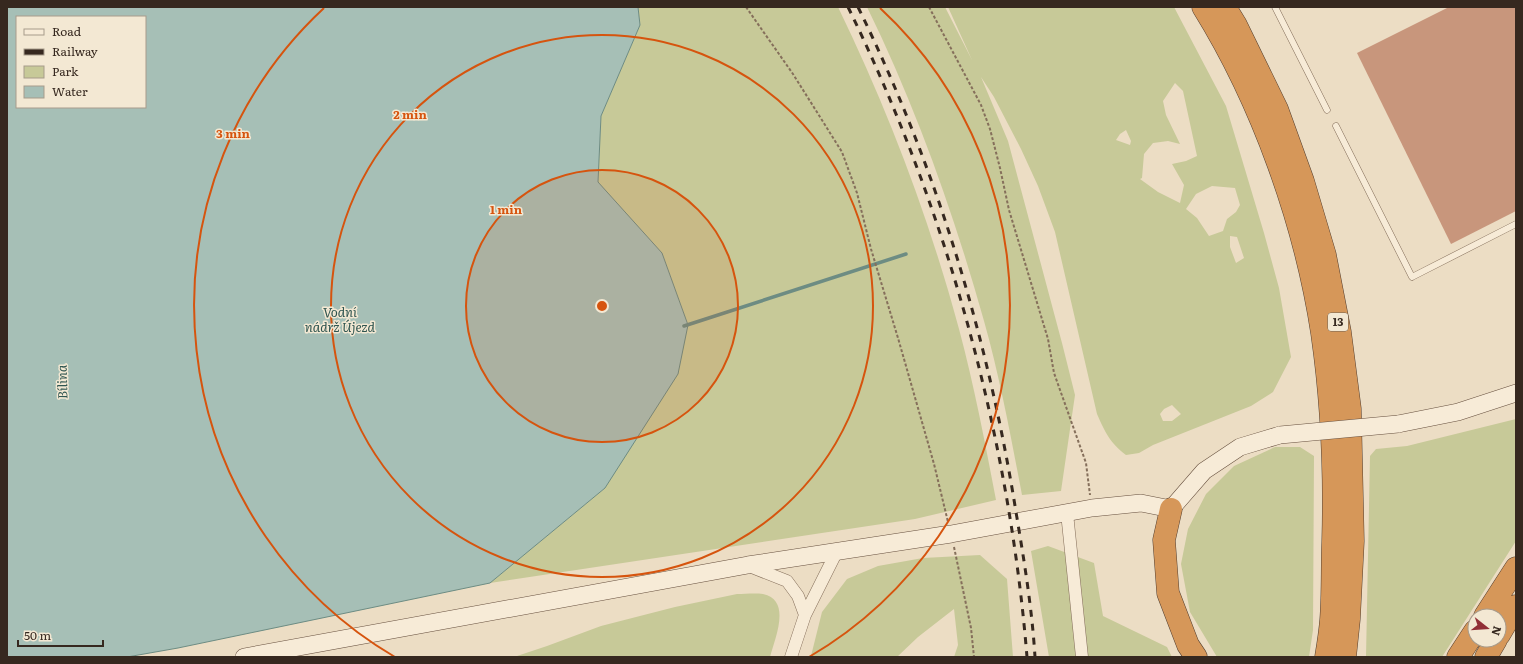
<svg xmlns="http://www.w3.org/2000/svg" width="1523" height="664" font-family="Literata,serif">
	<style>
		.green { fill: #c7c998; fill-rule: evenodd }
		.water { fill: #a6bfb6; stroke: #6d8c83; fill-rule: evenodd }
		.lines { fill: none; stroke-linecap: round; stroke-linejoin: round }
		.stream { stroke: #6d8c83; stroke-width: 3.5 }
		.building { fill: #c8967c }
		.lane-casing { stroke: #856f5b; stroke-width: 7 }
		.street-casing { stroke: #856f5b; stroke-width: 13 }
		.secondary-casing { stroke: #67503f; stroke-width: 18 }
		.highway-casing { stroke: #533e2f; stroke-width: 23 }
		.path { stroke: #856f5b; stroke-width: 2; stroke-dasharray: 3 2; stroke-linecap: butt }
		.lane { stroke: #f7ebd7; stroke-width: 6 }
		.street { stroke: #f7ebd7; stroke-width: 12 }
		.secondary { stroke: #f7ebd7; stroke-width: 17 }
		.highway { stroke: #d69759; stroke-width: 22 }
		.rail { stroke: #36281f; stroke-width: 3; stroke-dasharray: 7 7; stroke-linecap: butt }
		.secondary-bridge-casing { stroke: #67503f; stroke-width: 18; stroke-linecap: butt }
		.secondary-bridge { stroke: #f7ebd7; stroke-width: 17 }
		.ring { fill: none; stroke: #d6540e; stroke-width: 2 }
		.labels { text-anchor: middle; stroke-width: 3; stroke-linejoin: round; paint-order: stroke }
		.shield { fill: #f3e8d3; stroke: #6f6255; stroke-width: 1 }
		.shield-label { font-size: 11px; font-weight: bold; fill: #36281f }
		.water-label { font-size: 13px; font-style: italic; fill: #2f5550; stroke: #f3e8d3 }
		.centre { fill: #d6540e; stroke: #f3e8d3; stroke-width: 2 }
		.ring-label { font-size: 12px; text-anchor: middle; font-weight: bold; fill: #d6540e; stroke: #f3e8d3; stroke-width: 3; stroke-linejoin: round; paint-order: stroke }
	</style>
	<rect width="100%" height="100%" fill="#ecddc4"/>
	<path class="green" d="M638,7h200c50,103 91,211 121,322 15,56 26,113 37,171l-81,19 -425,64 115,-95 83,-163 -26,-72 -64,-70 3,-67 39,-91z
		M867,7h78l27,53 -24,-53h226l52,99 38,127 15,55 12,69 -18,35 -22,14 -98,39 -14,8 -13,2c-16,-12 -21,-23 -29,-41l-42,-182 -17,-46 -17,-37 -27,-52 -13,-20 27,64 54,202 13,52 -14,96 -39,4c-11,-58 -22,-117 -38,-174 -30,-107 -68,-214 -117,-314zM1175,83l8,8 14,65 -11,5 -14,3 12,21 -4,18 -22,-11 -18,-13 2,-1 2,-24 9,-11 15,-2 12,3 -14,-29 -3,-14zM1126,130l5,11 -1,4 -14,-5 4,-6zM1212,186l23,2 5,17 -4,7 -9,7 -4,12 -14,5 -12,-18 -11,-9 10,-15zM1230,236l7,1 7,21 -8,5 -6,-16zM1172,405l9,9 -9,7h-9l-3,-7 4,-5z
		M1516,419v122l-74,116h-76l4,-201 6,-7 31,-3z
		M1300,447l14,9 -1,174 -4,27h-92l-27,-45 -9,-48 7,-35 18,-35 28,-28 41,-19z
		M1048,546l46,17 9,53 64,31 5,10h-123l-18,-106z
		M980,555l27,24 6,78h-59l4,-12 -4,-36 -36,28 -21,20 -86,-1 11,-44 25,-33 31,-13 45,-8z
		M737,594c8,0 18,-1 26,0 29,6 12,44 7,63h-256l33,-11 54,-20 74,-19z"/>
	<path class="water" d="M7,7h631l2,18 -39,91 -3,66 64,71 26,72 -10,49 -73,114 -115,95 -312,65 -51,9h-120zM17,17h128v90h-128z"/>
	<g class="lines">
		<path class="stream" d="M684,326l222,-72"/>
	</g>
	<path class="building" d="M1449,7h67v204l-65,33 -94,-191z"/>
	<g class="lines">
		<defs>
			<path id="lane" d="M1275,7l52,103
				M1336,126l76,151 104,-53"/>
			<path id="street" d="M1067,513l15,144
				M749,566l38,15 11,15 7,19 32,-64
				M791,657l14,-42"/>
			<path id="secondary" d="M1398,424l60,-12 58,-19
				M244,657l504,-92 203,-31 141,-26 49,-5 30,6 33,-38 36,-24 40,-12"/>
			<path id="highway" d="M1203,7c59,95 102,215 119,326 10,69 13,139 11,209 -1,26 0,52 -2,78 -1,12 -3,25 -5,37
				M1225,7l11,18 41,84 26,72 22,74 15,77 10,77 3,132 -4,78 -4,38
				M1171,509l-7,31 4,53 20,52 8,12
				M1485,616l31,-48
				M1499,635l17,-29
				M1458,657l17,-26
				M1486,657l10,-17"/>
		</defs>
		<use href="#lane" class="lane-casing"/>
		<use href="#street" class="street-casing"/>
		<use href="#secondary" class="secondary-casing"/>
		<use href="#highway" class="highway-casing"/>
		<path class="path" d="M746,7l47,67 49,78 15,41 14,56 27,89 36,126 14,58
			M929,7l52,98 9,24 10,39 9,42 39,129 6,34 32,90 4,32
			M954,547l17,81 3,29"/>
		<use href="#lane" class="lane"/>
		<use href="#street" class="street"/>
		<use href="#secondary" class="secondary"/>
		<use href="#highway" class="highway"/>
		<path class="rail" d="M848,7c98,200 161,428 179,650
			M858,7c78,159 130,330 158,505 8,48 16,96 19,145"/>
		<defs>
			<path id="secondary-bridge" d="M1280,435l118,-11"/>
		</defs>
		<use href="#secondary-bridge" class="secondary-bridge-casing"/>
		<use href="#secondary-bridge" class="secondary-bridge"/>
	</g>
	<circle cx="602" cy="306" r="136" fill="#d6540e" fill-opacity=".12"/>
	<g class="ring">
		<circle cx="602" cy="306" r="136"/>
		<circle cx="602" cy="306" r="271"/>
		<path d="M395 657A407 407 0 0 1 324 8M880 8A407 407 0 0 1 809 657"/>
	</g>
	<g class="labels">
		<rect class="shield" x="1328" y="313" width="20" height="18" rx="3"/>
		<g class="shield-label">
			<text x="1338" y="326">13</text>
		</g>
		<g class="water-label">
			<text x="340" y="317">Vodní<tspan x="340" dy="15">nádrž Újezd</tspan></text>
			<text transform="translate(62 382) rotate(-92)" y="5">Bílina</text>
		</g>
	</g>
	<circle cx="602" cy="306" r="6" class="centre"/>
	<g class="ring-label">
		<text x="410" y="119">2 min</text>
		<text x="233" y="138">3 min</text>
		<text x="506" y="214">1 min</text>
	</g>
	<rect width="1523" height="664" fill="none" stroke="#36281f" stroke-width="16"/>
	<rect x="16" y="16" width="130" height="92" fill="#f3e8d3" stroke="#a79b8b"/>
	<rect x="24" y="29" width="20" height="6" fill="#f7ebd7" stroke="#a79b8b"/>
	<text x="52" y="36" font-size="12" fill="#36281f">Road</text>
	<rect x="24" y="49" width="20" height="6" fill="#36281f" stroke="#a79b8b"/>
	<text x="52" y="56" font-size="12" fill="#36281f">Railway</text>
	<rect x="24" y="66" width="20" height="12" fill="#c7c998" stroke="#a79b8b"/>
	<text x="52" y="76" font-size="12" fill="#36281f">Park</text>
	<rect x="24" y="86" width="20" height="12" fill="#a6bfb6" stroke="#a79b8b"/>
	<text x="52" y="96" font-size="12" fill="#36281f">Water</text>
	<g transform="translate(1487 628) rotate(107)"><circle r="19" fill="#f3e8d3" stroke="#a79b8b"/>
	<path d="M0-3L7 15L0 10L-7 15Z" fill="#912f36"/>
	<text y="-6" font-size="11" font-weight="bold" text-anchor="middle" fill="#36281f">N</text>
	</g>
	<path d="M18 640v6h85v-6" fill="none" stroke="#36281f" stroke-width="2"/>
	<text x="24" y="640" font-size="12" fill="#36281f" stroke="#f3e8d3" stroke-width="3" paint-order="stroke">50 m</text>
</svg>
